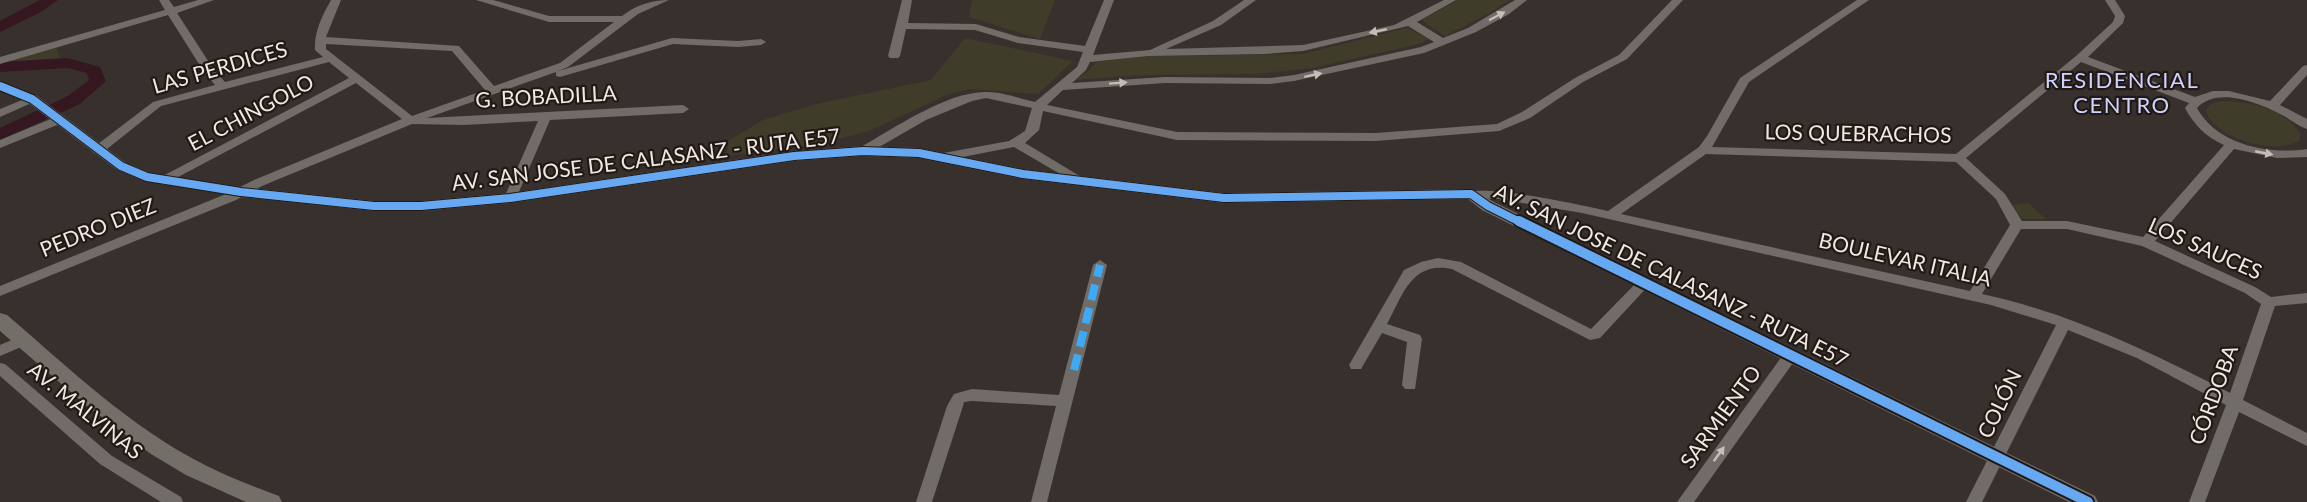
<svg xmlns="http://www.w3.org/2000/svg" width="2307" height="502" font-family="Lato,sans-serif">
	<style>
		.green { fill: #3f3c29 }
		.lines { fill: none; stroke-linecap: round; stroke-linejoin: round }
		.river { fill: #341721; fill-rule: evenodd }
		.minor { fill: #716c68; fill-rule: evenodd }
		.tertiary { fill: #716c68; fill-rule: evenodd }
		.secondary { fill: #746e68; fill-rule: evenodd }
		.quiet { stroke: #3fa9f5; stroke-width: 8; stroke-dasharray: 16 8; stroke-linecap: butt }
		.cycleway-far1-casing { stroke: #201915; stroke-width: 10 }
		.cycleway-casing { stroke: #201915; stroke-width: 14 }
		.cycleway-far1 { stroke: #66a8f1; stroke-width: 8 }
		.cycleway { stroke: #66a8f1; stroke-width: 10 }
		.oneway { fill: #c5bdb7 }
		.labels { text-anchor: middle; stroke-width: 4.5; stroke-linejoin: round; paint-order: stroke }
		.street-label { font-size: 21px; fill: #f2e8e2; stroke: #201915 }
		.neighbourhood-label { font-size: 22px; letter-spacing: 1.5px; fill: #cdd2fe; stroke: #201915 }
	</style>
	<rect width="100%" height="100%" fill="#38302c"/>
	<path class="green" d="M972,0h83l-15,39 -71,-22z
		M1458,0h51l-19,13 -45,23 -24,-16z
		M1407,28l23,11 -11,5 -107,24 -57,6 -111,1 -69,5 14,-9 7,-9 48,-6 159,-2z
		M965,38l108,23 -35,33 -69,-5 -22,6 -78,36 -47,12 -95,13 1,-15 35,-21 53,-16 115,-24z
		M56,47l6,16 -46,3 -7,-5z
		M2228,101c27,2 56,9 72,32v7c-21,17 -89,-2 -94,-30 5,-8 13,-9 22,-9z
		M2028,203l18,16h-24l-10,-14z"/>
	<g class="lines">
		<path class="river" d="M40,0h18l-17,12 -41,20v-11z
			M67,58l33,9 6,14 -26,23 -80,36v-12l68,-32 21,-16 -2,-7 -20,-5 -67,4v-10z"/>
		<path class="minor" d="M159,0h10l5,7 24,-7h16l-37,13 37,57 11,12 98,-25 -8,-7c-1,-18 7,-34 16,-50h10l-15,37 133,9 35,40 66,-23 54,-41h-65l-73,-22h17l56,16h73c14,-11 30,-16 47,-16l-31,14 -70,53 -10,4 114,-33 66,3 23,-2 5,3 -5,3 -23,2 -65,-3 -113,33 -4,-1v-4l-129,46 256,-13 6,4 -6,4 -133,7 -35,81h-10l-1,-3 34,-77 -74,4 -52,-1 -150,62 -26,14 -236,96v-10l226,-92 28,-14 148,-61 -46,-36 -193,102 -6,-4 2,-3 190,-100 -20,-16 -168,44 -59,47h-8l-2,-3 2,-3 59,-45 62,-17 -11,-13 -36,-57 -168,49v-7l165,-47zM326,44l126,7 33,39 -73,26 -86,-67z
			M902,0h10l-4,23 68,1 43,13 66,9 19,-46h10l-21,55 57,-5 63,-29 31,-21h12l-35,25 -55,24 137,-4 91,-20 50,-25h12l-39,22 26,16 25,-10 47,-28h12l-18,14 -33,18 -52,21 -130,28 -25,3 -104,-1 -102,7 -16,15 130,27 199,1 121,-9 25,-12 53,-34 44,-23 53,-55h11l-56,59 -44,23 -53,36 -31,13 -123,10 -199,-1 -134,-29 -4,19 -14,13 58,35 2,3 -6,4 -65,-38 -72,14 -4,-1 -2,-3 2,-3 71,-13 16,-10 7,-23 -46,-10 -14,3 -46,19 -59,34h-8l-2,-3 2,-3c34,-19 87,-56 126,-56 16,-1 35,7 50,10l42,-35 6,-15 -65,-9 -43,-13 -69,-1 -6,27 -2,2h-8l-2,-2zM1408,26l26,16 -13,5 -127,28 -25,3 -104,-1 -93,6 14,-13 4,-8 58,-6 116,-2 39,-3z
			M1857,0h12l-120,82 -37,65 244,7 120,-98 37,-34 2,-6 -10,-16h10l10,16 -2,7 -35,34 107,40 18,-6h16l41,10 33,-35 4,-1v10l-27,30 27,14v10c-9,-3 -17,-10 -25,-14 -23,-12 -65,-29 -85,-7 20,37 72,47 110,41v8l-30,1 -43,-9 -79,92 100,46 16,10 36,-4v10l-32,3 -32,94 64,33v13l-68,-34 -34,90h-16l37,-97 -89,-47 -69,-28 -86,172h-16l90,-177 -65,-20 -409,-92 -83,-14 -28,-1 -6,-4c12,-12 121,12 143,17l91,-64 8,-11 33,-58zM2081,62l108,41 -4,5c9,17 21,29 39,37l-81,92 -76,-16h-45l-17,-27 -39,-36zM1706,154l250,8 40,37 14,26 -40,66 -349,-77zM2021,229h46l75,17 103,47 16,11 -31,89c-79,-41 -160,-80 -248,-99z
			M32,96l4,1 2,2 -2,2 -36,16v-8z
			M58,116l4,1 2,3 -2,3 -62,25v-8z
			M1438,258l23,4 130,67 48,-49 5,-2 7,5 -51,55 -10,2 -138,-71c-41,-8 -49,26 -65,55l33,11 2,4 -7,50h-10l-3,-4 5,-43 -25,-9 -21,36h-10l-2,-4 55,-95 17,-8z
			M1100,260l7,5 -60,237h-16l25,-96 -84,-5 -8,1 -1,4 -31,96h-16l31,-96 7,-12 18,-5 87,6 34,-130z
			M14,339l5,1 2,4 -2,4 -19,8v-11z
			M1790,351l5,1 2,4 -2,4 -101,142h-17l108,-150z
			M0,363l5,1 107,92 69,41 2,5h-22l-61,-38 -100,-88z"/>
		<path class="tertiary" d="M0,82l37,14 89,67 24,10 91,14 133,14h47l89,-8 284,-42 69,-5 56,2 104,21 201,24 247,-4 23,13 601,294 3,6h-29l-587,-292 -14,-11 -244,4 -201,-24 -104,-21 -56,-2 -69,5 -284,42 -89,8h-47l-133,-14 -99,-17 -26,-11 -89,-67 -27,-11z"/>
		<path class="secondary" d="M0,313l7,2c62,53 123,112 196,149 25,13 50,22 76,32l3,6h-36l-60,-27 -35,-21 -64,-48 -87,-75z"/>
		<path class="quiet" d="M1074,370l26,-105"/>
		<defs>
			<path id="cycleway-far1" d="M0,86l32,13 89,67 26,11 94,15 133,14h47l89,-8 284,-42 69,-5 56,2 104,21 201,24 247,-4 17,12 34,17"/>
			<path id="cycleway" d="M1519,221l569,281"/>
		</defs>
		<use href="#cycleway-far1" class="cycleway-far1-casing"/>
		<use href="#cycleway" class="cycleway-casing"/>
		<use href="#cycleway-far1" class="cycleway-far1"/>
		<use href="#cycleway" class="cycleway"/>
	</g>
	<defs><path id="oneway-solid" d="M-6-.8H1V-3.2L6.5 0L1 3.2V.8H-6Z" transform="scale(1.5)"/></defs>
	<g class="oneway">
		<use href="#oneway-solid" transform="translate(1497 16) rotate(-28)"/>
		<use href="#oneway-solid" transform="translate(1378 31) rotate(168)"/>
		<use href="#oneway-solid" transform="translate(1313 75) rotate(-12)"/>
		<use href="#oneway-solid" transform="translate(1118 83) rotate(-4)"/>
		<use href="#oneway-solid" transform="translate(2264 153) rotate(11)"/>
		<use href="#oneway-solid" transform="translate(1719 454) rotate(-54)"/>
	</g>
	<g class="labels">
		<g class="street-label">
			<text transform="translate(220 68) rotate(-16)" y="7">LAS PERDICES</text>
			<text transform="translate(546 97) rotate(-3)" y="7">G. BOBADILLA</text>
			<text transform="translate(251 113) rotate(-28)" y="7">EL CHINGOLO</text>
			<text transform="translate(1858 134) rotate(1)" y="7">LOS QUEBRACHOS</text>
			<text transform="translate(646 160) rotate(-7)" y="7">AV. SAN JOSE DE CALASANZ - RUTA E57</text>
			<text transform="translate(98 228) rotate(-22)" y="7">PEDRO DIEZ</text>
			<text transform="translate(2205 249) rotate(24)" y="7">LOS SAUCES</text>
			<text transform="translate(1905 260) rotate(13)" y="7">BOULEVAR ITALIA</text>
			<text transform="translate(1671 276) rotate(26)" y="7">AV. SAN JOSE DE CALASANZ - RUTA E57</text>
			<text transform="translate(2214 395) rotate(-70)" y="7">CÓRDOBA</text>
			<text transform="translate(2000 404) rotate(-64)" y="7">COLÓN</text>
			<text transform="translate(85 411) rotate(39)" y="7">AV. MALVINAS</text>
			<text transform="translate(1721 417) rotate(-54)" y="7">SARMIENTO</text>
		</g>
		<g class="neighbourhood-label">
			<text x="2122" y="88">RESIDENCIAL<tspan x="2122" dy="25">CENTRO</tspan></text>
		</g>
	</g>
</svg>
